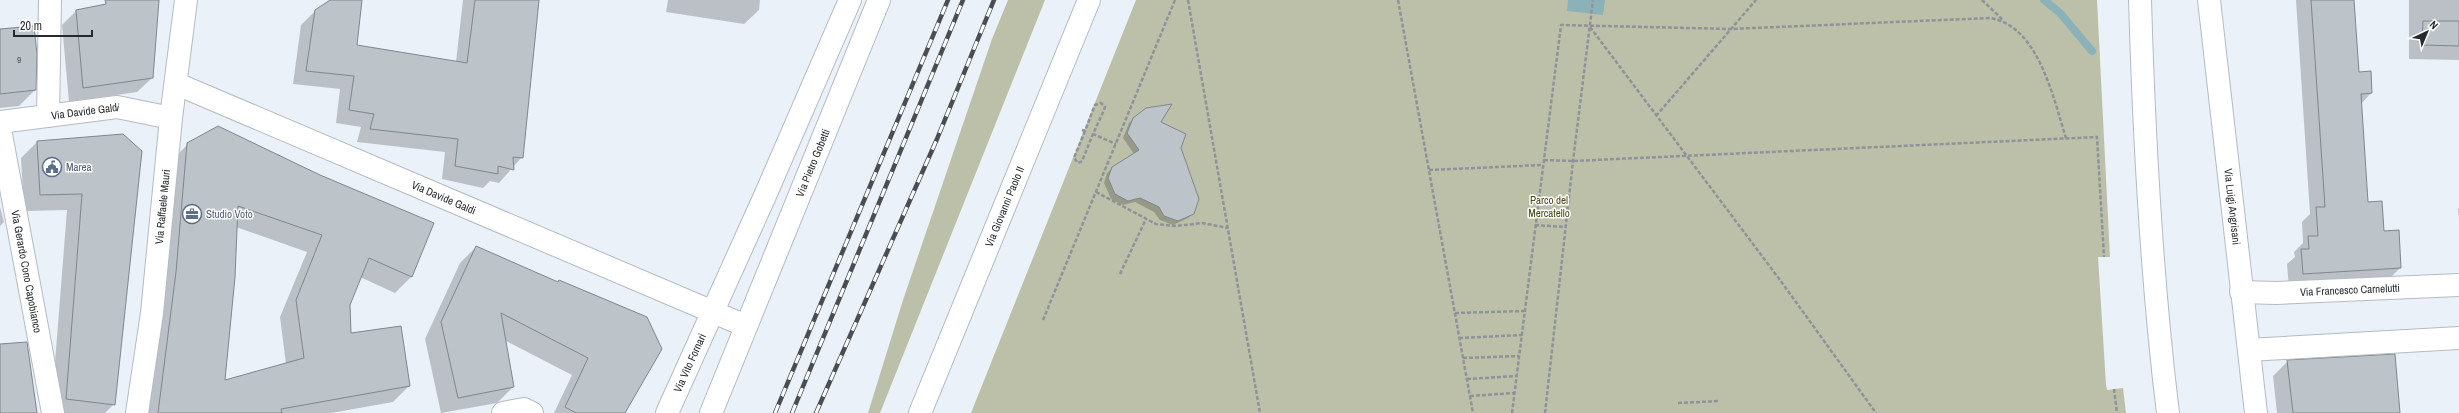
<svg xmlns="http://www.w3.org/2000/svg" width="2459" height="413" font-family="'Archivo Narrow',sans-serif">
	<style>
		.green { fill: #bdc0a9 }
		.water { fill: #8cb2b9 }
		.shadow { fill: #0003; fill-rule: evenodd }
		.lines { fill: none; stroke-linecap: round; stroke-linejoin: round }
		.stream { stroke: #8cb2b9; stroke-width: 8 }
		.building { fill: #bcc3c9; stroke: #80868c; fill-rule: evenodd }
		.street-casing { stroke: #b4bbc2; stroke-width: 24 }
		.secondary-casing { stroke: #b4bbc2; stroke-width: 24 }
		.path { stroke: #8e9399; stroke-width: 2.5; stroke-dasharray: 4 2; stroke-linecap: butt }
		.street { stroke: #fff; stroke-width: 22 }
		.secondary { stroke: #fff; stroke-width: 22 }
		.rail-casing { stroke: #4a4e52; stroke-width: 4.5 }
		.rail { stroke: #fff; stroke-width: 3; stroke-dasharray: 9; stroke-linecap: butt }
		.labels { text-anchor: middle; stroke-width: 3; stroke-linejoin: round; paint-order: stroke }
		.number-label { font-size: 9px; fill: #4c5054 }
		.street-label { font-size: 11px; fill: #272a2d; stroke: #fff }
		.service-label { font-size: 11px; fill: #4e5e75; stroke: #fff; text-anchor: start }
		.park-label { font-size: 11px; fill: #444815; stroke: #fff }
	</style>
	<rect width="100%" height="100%" fill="#eaf1f8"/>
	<path class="green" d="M1008,0h37l-165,413h-12l35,-113 89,-261z
		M1136,0h961l13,257h-12l8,128 1,5 16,-2 3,25h-1155z"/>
	<path class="water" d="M1568,0h37l-2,15 -36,-4z"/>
	<path class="shadow" d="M128,0h30l-6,78 -15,14 -68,10 -7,-77 14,-14z
		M332,0h29l-5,46 100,16 7,-62h75l-16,157 -23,26 -9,-2 -7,7 -41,-9 3,-27 -88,-10 4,-15 -25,-4 4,-34 -47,-5 8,-59 14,-14z
		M668,0h92l-1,10 -15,14 -78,-12z
		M2296,0h57l5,73 13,20 -10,11 6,99 33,65 -14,14 -97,6 -2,-24 8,-7 -1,-5 9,-9 -1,-21 8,-8z
		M2409,0h50v60l-50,-1z
		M0,30l35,60 -16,16 -19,2z
		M1134,118l26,4 20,26 13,65 -5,5 -15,7 -13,-5 -6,-8 -19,-10 -12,3 -12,-6 -7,-16 3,-10 5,-5 22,-14 -11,-16 6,-15z
		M123,135l-9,269 -9,9h-54l16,-203 -43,1 -3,-53 16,-16z
		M188,144l223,133 -16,16 -35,-16 -11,28 1,29 59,52 -16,16 -62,11h-187l27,-252zM236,227l71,25 -27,65 6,47 -62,18z
		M0,207l4,15 -4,4z
		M2459,208v12l-1,-11z
		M476,247l81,36 2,-2 65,132h-70l18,-38 -68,-35 9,47 -16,16 -56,10 -16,-74 35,-76z
		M2288,361l111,52h-122l-4,-37z"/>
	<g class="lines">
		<path class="stream" d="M2044,0l16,13 32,38"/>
	</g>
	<path class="building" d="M105,0h54l-6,78 -70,10 -7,-78 30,-6z
		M330,0h32l-5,45 110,18 8,-63h64l-16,158 -10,-1 1,13 -16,-4v8l-43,-8 3,-27 -88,-10 4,-15 -25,-4 5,-34 -48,-5 9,-61z
		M2311,0h43l5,72 12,-1 1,22 -11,1 7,108 14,-1 2,30 15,-1 2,38 -98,6 -2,-25h8l-1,-13h10l-2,-29h9z
		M2423,21h36v25l-37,-1z
		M34,26l3,28 -1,36 -36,4v-65z
		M1172,104l-11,18 25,12 -5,14 18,51 -5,15 -16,7 -14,-5 -5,-9 -19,-9 -12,3 -13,-7 -7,-16 4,-11 27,-17 -12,-17 6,-15 13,-10z
		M218,126l102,49 114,48 -22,54 -43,-19 -19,47 1,28 50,-7 9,60 -129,23 1,4h-124l18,-141 11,-129zM238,206l84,29 -26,65 8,58 -79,22 10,-103z
		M123,134l19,17 -27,254 -49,-6 16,-205 -42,1 -3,-54z
		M476,246l82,36 1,-2 88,37 15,32 -37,64h-49l-11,-6 23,-49 -87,-45 13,74 -56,11 -17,-76z
		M27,342l10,71h-37v-69z
		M2395,354l5,59h-107l-6,-53z"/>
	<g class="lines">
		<defs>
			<g id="street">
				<path id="s1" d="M177,84l569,242"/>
				<path d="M48,116l2,-116"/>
				<path id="s2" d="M0,122l117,-15 54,11"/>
				<path id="s3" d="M0,129l53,284"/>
				<path id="s4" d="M2241,292l35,1 183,-8"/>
				<path d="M2249,350l210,-12"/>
				<path id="s5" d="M137,413l15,-100 19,-195 15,-118"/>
				<path d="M503,413l21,-4 8,4"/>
				<path id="s6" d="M667,413l97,-215 86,-198"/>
				<path id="s7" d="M711,413l168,-413"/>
				<path id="s8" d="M920,413l169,-413"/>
			</g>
			<g id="secondary">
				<path d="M2140,0c4,138 11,276 28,413"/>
				<path id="s9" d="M2209,0l47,413"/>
			</g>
		</defs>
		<use href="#street" class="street-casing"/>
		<use href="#secondary" class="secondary-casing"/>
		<path class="path" d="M1188,0l72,413
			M1398,0l75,413
			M1982,0l21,20
			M1590,27l190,253 96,133
			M1656,116l100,-116
			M1082,130l3,1 10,-26 6,-2 4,4 -1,3 -11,24 23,10
			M1085,131l-11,27 4,5 4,-2 11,-27
			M1544,160l29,1 524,-24 7,120
			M1429,170l114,-5
			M1096,192l60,32 20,2 26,-3 26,5
			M1535,225l30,2
			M1120,274l26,-55
			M1455,313l69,-2
			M1043,320l132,-320
			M1459,338l63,-3
			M1463,358l56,-2
			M1467,379l50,-3
			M2114,389l3,24
			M1470,396l44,-3
			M1678,403l42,-2
			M1512,413l49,-388 170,4 259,-11c49,8 63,80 76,120
			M1545,413l28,-252 20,-161"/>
		<use href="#street" class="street"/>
		<use href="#secondary" class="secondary"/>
		<defs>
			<path id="rail" d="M775,413l173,-413
				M792,413l171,-413
				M816,413l121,-274 57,-139"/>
		</defs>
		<use href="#rail" class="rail-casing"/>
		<use href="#rail" class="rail"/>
	</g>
	<defs>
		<symbol id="civic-ring" viewBox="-11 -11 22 22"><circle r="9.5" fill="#fff" stroke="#5c6f8a" stroke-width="1.5"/><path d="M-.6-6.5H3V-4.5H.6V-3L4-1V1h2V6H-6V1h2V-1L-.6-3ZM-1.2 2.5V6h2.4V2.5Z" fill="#5c6f8a"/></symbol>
		<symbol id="office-ring" viewBox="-11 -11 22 22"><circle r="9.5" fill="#fff" stroke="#5c6f8a" stroke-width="1.5"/><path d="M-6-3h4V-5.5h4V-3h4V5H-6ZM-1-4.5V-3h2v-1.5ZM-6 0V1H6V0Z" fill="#5c6f8a"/></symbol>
	</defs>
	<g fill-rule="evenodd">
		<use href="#civic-ring" x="41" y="156" width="22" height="22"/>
		<use href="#office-ring" x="181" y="203" width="22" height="22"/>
	</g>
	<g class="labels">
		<g class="number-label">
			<text x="19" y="63">9</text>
		</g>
		<g class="street-label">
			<text dy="4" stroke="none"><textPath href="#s2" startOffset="86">Via Davide Galdi</textPath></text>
			<text dy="4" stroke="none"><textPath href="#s7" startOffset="270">Via Pietro Gobetti</textPath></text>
			<text dy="4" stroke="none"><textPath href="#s1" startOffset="290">Via Davide Galdi</textPath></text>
			<text dy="4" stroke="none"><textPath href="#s5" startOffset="208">Via Raffaele Mauri</textPath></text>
			<text dy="4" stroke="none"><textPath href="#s8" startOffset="223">Via Giovanni Paolo II</textPath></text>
			<text dy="4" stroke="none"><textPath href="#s9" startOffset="208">Via Luigi Angrisani</textPath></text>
			<text dy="4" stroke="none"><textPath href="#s3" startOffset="145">Via Gerardo Cono Capobianco</textPath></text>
			<text dy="4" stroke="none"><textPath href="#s4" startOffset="109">Via Francesco Carnelutti</textPath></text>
			<text dy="4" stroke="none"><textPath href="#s6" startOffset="55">Via Vito Fornari</textPath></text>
		</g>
		<g class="service-label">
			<text x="66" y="171">Marea</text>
			<text x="206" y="218">Studio Voto</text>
		</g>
		<g class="park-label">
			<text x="1549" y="204">Parco del<tspan x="1549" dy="13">Mercatello</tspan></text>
		</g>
	</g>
	<g transform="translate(2427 32) rotate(44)" stroke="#ffffff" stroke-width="3" paint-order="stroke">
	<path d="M0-3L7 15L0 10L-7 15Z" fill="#272a2d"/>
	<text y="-6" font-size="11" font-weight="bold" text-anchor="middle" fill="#272a2d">N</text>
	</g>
	<path d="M14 30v6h78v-6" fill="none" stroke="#272a2d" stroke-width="2"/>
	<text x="20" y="30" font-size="12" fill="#272a2d" stroke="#ffffff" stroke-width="3" paint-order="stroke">20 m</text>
</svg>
